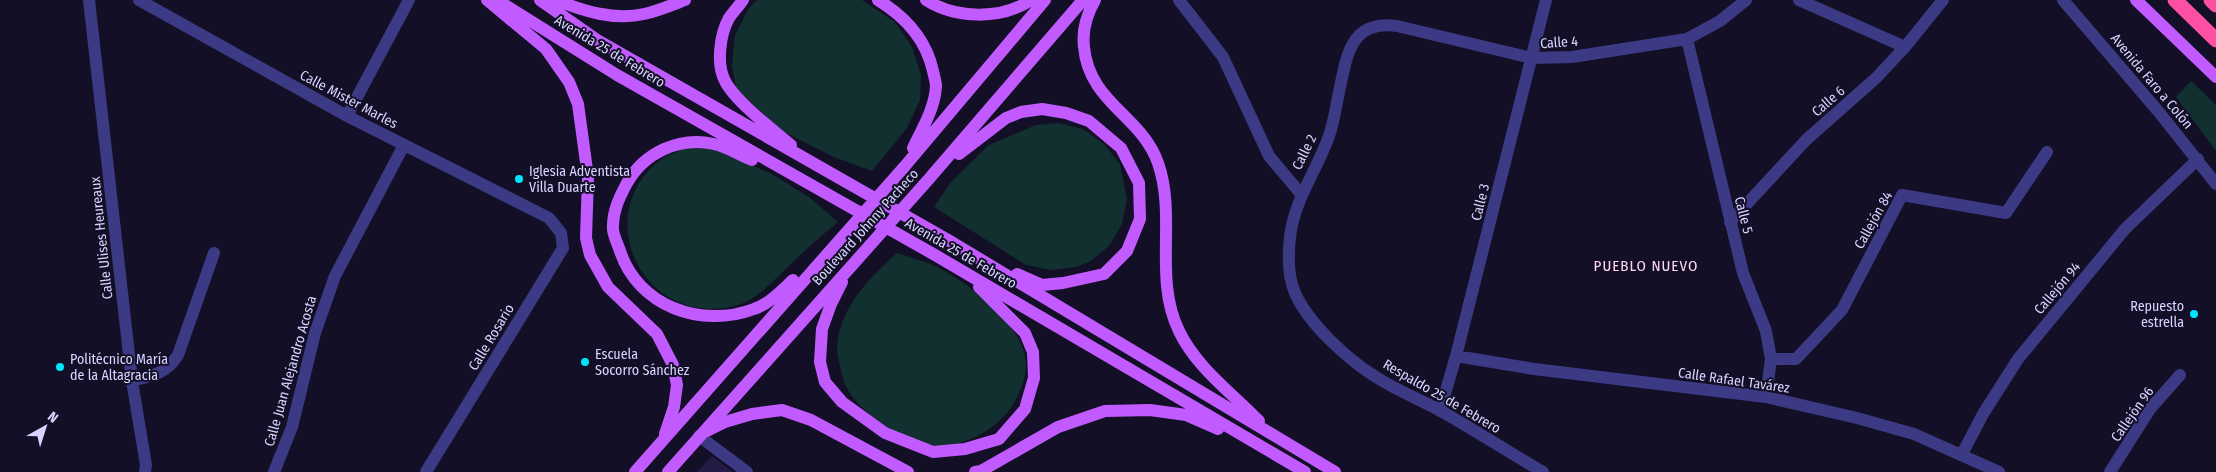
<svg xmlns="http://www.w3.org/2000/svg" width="2216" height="472" font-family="'Fira Sans Condensed',sans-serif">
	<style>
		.green { fill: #12302f }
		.building { fill: #241b47 }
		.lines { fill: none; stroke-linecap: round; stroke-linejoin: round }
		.minor { stroke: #3d3a85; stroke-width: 12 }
		.major { stroke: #c25bff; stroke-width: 12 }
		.highway { stroke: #ff4fa3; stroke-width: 15 }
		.poi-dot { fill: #00e5ff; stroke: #130f26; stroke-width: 2 }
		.labels { text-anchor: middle; stroke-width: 4; stroke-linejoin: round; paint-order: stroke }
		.street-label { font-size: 14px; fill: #d9d4ff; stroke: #130f26 }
		.poi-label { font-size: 14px; fill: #d9d4ff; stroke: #130f26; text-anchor: start }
		.neighbourhood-label { font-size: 15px; letter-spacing: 1px; fill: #ffd6f0; stroke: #130f26 }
	</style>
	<rect width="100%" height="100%" fill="#130f26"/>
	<path class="green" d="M757,0h105l33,22 17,25 9,28 -1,25 -13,28 -35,43 -38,-14 -54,-27 -44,-42 -4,-22 3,-31 14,-27z
		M2191,81l25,24v46l-40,-54z
		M1058,123l25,6 21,15 16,20 7,35 -5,25 -13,22 -20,16 -13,5 -25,3 -25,-5 -92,-58 17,-25 38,-37 47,-20z
		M686,147l28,2 56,24 39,24 29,25c-15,13 -31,26 -45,40 -14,13 -27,28 -43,38 -11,6 -27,9 -40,9 -77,-2 -113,-99 -51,-148 8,-6 18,-9 27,-14z
		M897,253c13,5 28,8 40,14 31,16 77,50 87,85 4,14 1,28 -5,41 -15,35 -53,55 -91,54 -12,-1 -40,-18 -50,-26 -17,-13 -33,-28 -37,-50 -1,-7 -4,-15 -4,-22 1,-40 32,-71 60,-96z"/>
	<path class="building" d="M712,456l21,16h-36z"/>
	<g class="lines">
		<path class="minor" d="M89,0l43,381 14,84 -1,7
			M139,0l208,116 202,102 12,15 2,15 -137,224
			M1179,0l44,57 46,99 32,38
			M1799,0l106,47
			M2063,0l95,111 58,73
			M1687,39l56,234 23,58 5,28 -5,38
			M347,116l62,-116
			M1730,222l76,-82 70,-62 29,-31 38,-47
			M1456,356l78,13 232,28 91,21 57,16 85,38
			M1771,359h25l46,-49 60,-115 104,18 41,-61
			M132,381c21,-6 34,-7 46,-26l36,-102
			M1440,411l16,-55 90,-356
			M699,436l48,36
			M1962,454l21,-40 35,-55 107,-130 73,-70
			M274,472l18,-45 23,-94 20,-57 69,-131
			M1543,472c-35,-20 -68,-42 -104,-62 -20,-11 -43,-20 -63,-33 -28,-17 -68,-54 -81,-84 -7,-16 -7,-38 -5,-56 4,-37 27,-67 39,-101 5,-14 7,-30 10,-44 8,-37 11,-72 58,-66l135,32 40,-1 115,-18 33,-18 26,-21
			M2110,472l40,-63 30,-34"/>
		<path class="major" d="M487,0l59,49 23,33 9,22 10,73 -2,61 4,17 18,32 49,47 16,31 4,20 -3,22 -9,27
			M497,0l120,75 318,180 370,217
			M540,0l57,40 351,200 387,232
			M556,0c27,11 59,21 88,14 14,-3 28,-9 41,-14
			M743,0c-4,6 -10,12 -14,18 -9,16 -13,46 -4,63 10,20 48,49 66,64
			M878,0c28,17 48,39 55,71 1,5 3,11 3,15 -1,22 -14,43 -23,62
			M926,0c30,19 75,20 105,0
			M1095,0c-8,14 -13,31 -11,47 5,56 58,69 74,116 19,54 -5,115 21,168 17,36 53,62 80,90
			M2136,0l80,77
			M959,154l47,-36 15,-6 21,-3 24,4 23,8 32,27 18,35 1,36 -13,32 -23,23 -41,9 -21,2 -25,-11
			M752,160c-12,-5 -25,-13 -38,-16 -35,-8 -70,9 -87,39 -8,15 -15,29 -14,47 1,7 5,15 7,21 18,55 81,78 134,58 15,-5 27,-18 39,-29
			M842,282l-11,22 -9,25 -2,33 5,20 17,20 43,31 48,19 32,-3 34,-10 26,-30 9,-31 -1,-26 -8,-19 -46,-46
			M707,431l18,-9 27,-8 30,-4 29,10 97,52
			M635,472l270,-306 140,-166
			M668,472l260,-292 155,-180
			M975,472l6,-1 77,-44 47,-16 45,-1 36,5 32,14"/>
		<path class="highway" d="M2175,0l41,40
			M2211,0l5,5"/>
	</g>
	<g class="poi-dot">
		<circle cx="519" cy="179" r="5"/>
		<circle cx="2194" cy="314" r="5"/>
		<circle cx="585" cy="362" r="5"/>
		<circle cx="60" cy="367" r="5"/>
	</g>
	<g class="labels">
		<g class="street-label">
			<text transform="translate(1559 42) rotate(-4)" y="5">Calle 4</text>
			<text transform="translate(610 51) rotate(31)" y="5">Avenida 25 de Febrero</text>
			<text transform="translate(2152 81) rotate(50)" y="5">Avenida Faro a Colón</text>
			<text transform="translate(349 99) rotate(28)" y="5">Calle Mister Marles</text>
			<text transform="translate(1828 101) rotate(-41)" y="5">Calle 6</text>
			<text transform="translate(1304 152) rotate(-64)" y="5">Calle 2</text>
			<text transform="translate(1480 202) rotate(-76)" y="5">Calle 3</text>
			<text transform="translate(1744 215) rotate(76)" y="5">Calle 5</text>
			<text transform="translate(1873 220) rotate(-61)" y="5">Callejón 84</text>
			<text transform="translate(865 227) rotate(-48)" y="5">Boulevard Johnny Pacheco</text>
			<text transform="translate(101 238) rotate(-96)" y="5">Calle Ulises Heureaux</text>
			<text transform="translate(961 253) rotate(30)" y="5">Avenida 25 de Febrero</text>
			<text transform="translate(2057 288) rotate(-50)" y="5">Callejón 94</text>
			<text transform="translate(491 337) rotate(-59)" y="5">Calle Rosario</text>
			<text transform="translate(290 371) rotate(-74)" y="5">Calle Juan Alejandro Acosta</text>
			<text transform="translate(1734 380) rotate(8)" y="5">Calle Rafael Tavárez</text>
			<text transform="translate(1442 396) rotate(30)" y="5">Respaldo 25 de Febrero</text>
			<text transform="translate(2132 414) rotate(-55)" y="5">Callejón 96</text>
		</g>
		<g class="poi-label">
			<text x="529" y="176">Iglesia Adventista<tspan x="529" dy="16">Villa Duarte</tspan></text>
			<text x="2184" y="311" text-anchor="end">Repuesto<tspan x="2184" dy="16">estrella</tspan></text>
			<text x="595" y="359">Escuela<tspan x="595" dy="16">Socorro Sánchez</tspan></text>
			<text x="70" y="364">Politécnico María<tspan x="70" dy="16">de la Altagracia</tspan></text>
		</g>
		<g class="neighbourhood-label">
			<text x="1646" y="271">PUEBLO NUEVO</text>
		</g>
	</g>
	<g transform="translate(45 427) rotate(39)" stroke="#130f26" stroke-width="4" paint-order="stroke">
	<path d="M0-4L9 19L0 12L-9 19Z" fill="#d9d4ff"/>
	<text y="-8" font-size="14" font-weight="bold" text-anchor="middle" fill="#d9d4ff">N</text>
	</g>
</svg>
